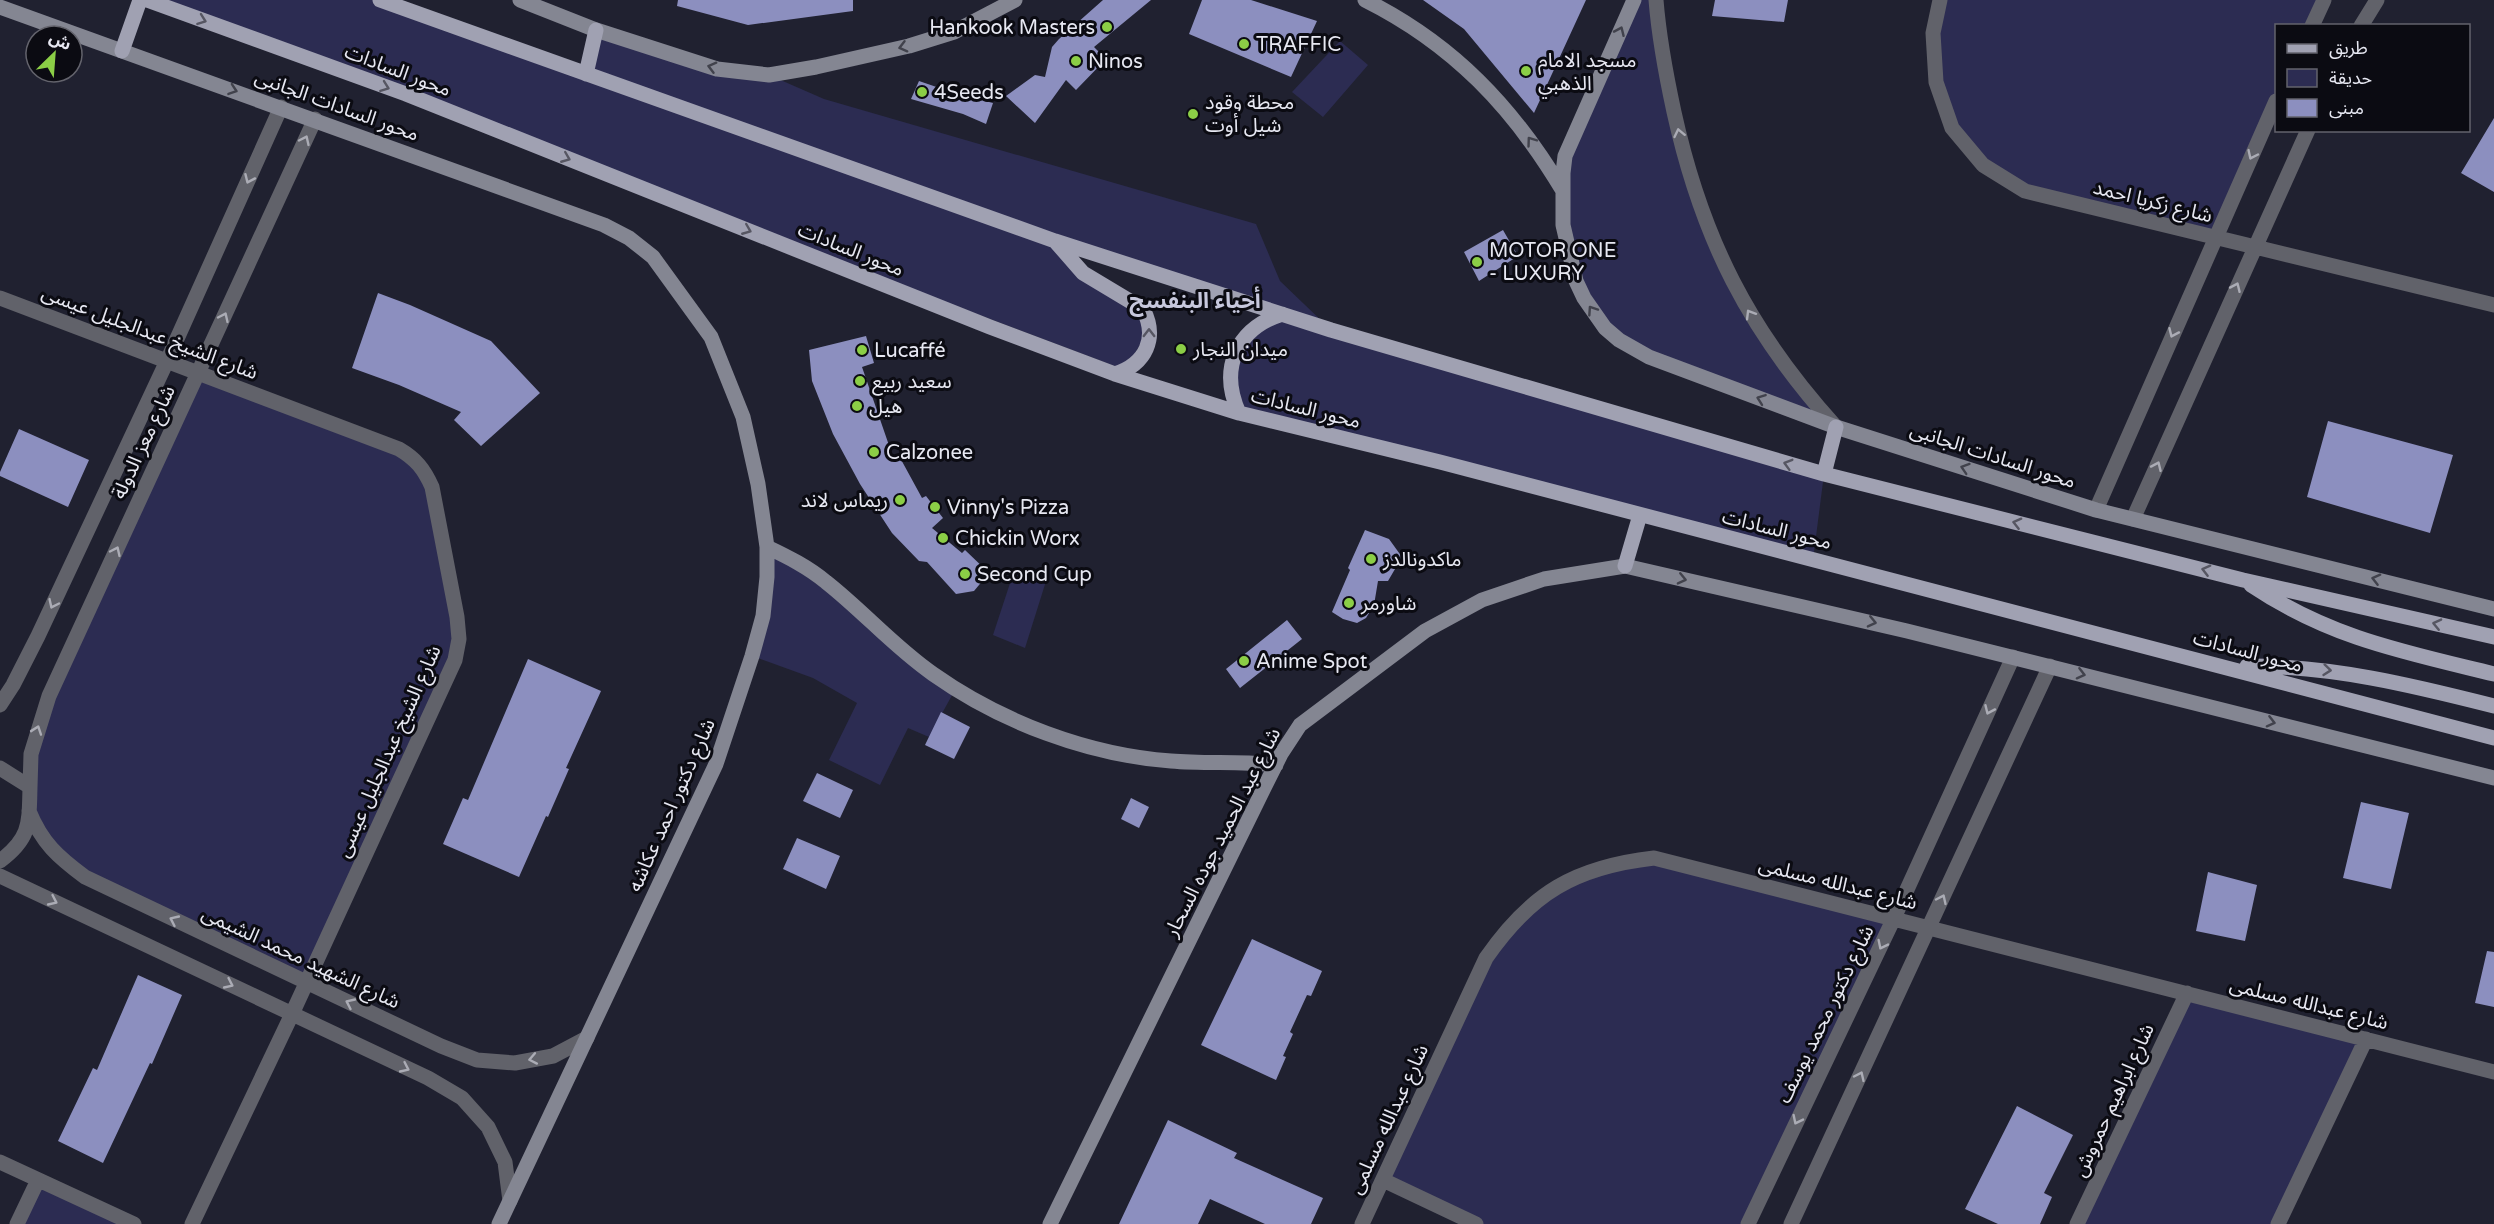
<svg xmlns="http://www.w3.org/2000/svg" width="2494" height="1224" font-family="'Varela Round','Noto Sans Arabic',sans-serif">
	<style>
		.green { fill: #2c2c52 }
		.building { fill: #8c8fbf }
		.lines { fill: none; stroke-linecap: round; stroke-linejoin: round }
		.street { stroke: #61626a; stroke-width: 15 }
		.secondary { stroke: #848692; stroke-width: 15 }
		.primary { stroke: #a0a1b2; stroke-width: 15 }
		.oneway { stroke: #565662 }
		.oneway2 { stroke: #41424c }
		.oneway3 { stroke: #abacb5 }
		.poi-dot { fill: #8bce46; stroke: #0b0b12; stroke-width: 2 }
		.labels { text-anchor: middle; stroke-width: 6; stroke-linejoin: round; paint-order: stroke }
		.poi-label { font-size: 20px; fill: #e7e8f2; stroke: #0b0b12; text-anchor: start }
		.street-label { font-size: 20px; fill: #e7e8f2; stroke: #0b0b12 }
		.quarter-label { font-size: 22px; font-weight: bold; fill: #c7c8dd; stroke: #0b0b12 }
	</style>
	<rect width="100%" height="100%" fill="#202130"/>
	<path class="green" d="M146,0h234l205,74 11,-44 173,45 55,24 432,125 24,57 49,47 495,146 -11,86 -574,-147 -6,-13 5,-54 43,-31 -227,-75 14,18 64,44 18,26 -25,42z
		M1634,0h22l26,148 50,134 104,145 -187,-70 -44,-29 -33,-65 -7,-107z
		M1940,0h384l-12,25 -36,1v75l-61,136 -190,-46 -42,-26 -31,-37 -19,-95z
		M1340,41l28,24 -45,52 -31,-25z
		M198,373l216,85 11,13 34,168 -152,344 -222,-106 -48,-46 -6,-77z
		M767,547l189,141 -27,49 -21,-9 -28,57 -51,-25 28,-57 -44,-25 -61,-22z
		M1015,568l32,10 -22,70 -32,-13z
		M1654,858l240,60 -146,306h-272l-93,-44 103,-222 71,-72z
		M2187,993l179,46 -88,185h-201z
		M38,1180l96,44h-117z"/>
	<path class="building" d="M678,0h175v11l-105,14 -71,-19z
		M1103,0h48l-57,47 12,12 -30,31 -10,-10 -31,43 -29,-27 29,-21 10,2 7,-30 7,-8z
		M1202,0h49l66,21 -26,56 -102,-43z
		M1423,0h163l-52,113 -70,-84z
		M1715,0h73l-4,22 -72,-6z
		M919,81l38,13 36,9 -7,21 -23,-10 -52,-15z
		M2494,118v74l-33,-19z
		M1503,230l15,26 -39,25 -15,-29z
		M378,293l32,12 81,36 49,52 -59,53 -27,-26 7,-8 -62,-27 -47,-17z
		M866,336l8,27 -12,4 31,90 5,-3 24,44 4,-2 17,22 -11,10 30,25 3,-3 24,23 -15,18 -18,3 -29,-32 -8,-1 -27,-28 -32,-49 -27,-50 -21,-53 -3,-31z
		M2328,421l125,34 -23,78 -123,-36z
		M19,429l70,31 -21,47 -68,-31v-4z
		M1365,530l24,9 13,18 -14,24h-10l-4,24 -8,13 -9,5 -14,-4 -11,-7 18,-42 -2,-2z
		M1287,620l15,19 -62,49 -14,-19z
		M528,659l73,32 -35,77 3,1 -21,48 -2,-1 -27,61 -76,-33 20,-46 5,2z
		M941,712l29,15 -16,32 -29,-14z
		M817,773l36,17 -13,28 -37,-17z
		M1131,798l18,9 -10,21 -18,-9z
		M2361,802l48,11 -18,76 -48,-11z
		M797,838l43,18 -14,33 -43,-20z
		M2208,872l49,13 -12,56 -49,-10z
		M1252,939l70,32 -11,25 -4,-1 -17,37 3,2 -10,22 3,1 -10,23 -75,-35z
		M2487,951l7,1v55l-19,-4z
		M138,975l44,20 -30,69 -2,-1 -47,100 -45,-22 35,-73 4,2z
		M2017,1106l56,29 -29,58 8,4 -12,27h-42l-33,-15z
		M1168,1120l69,33 -3,5 89,40 -12,26h-46l-55,-25 -12,25h-79z"/>
	<g class="lines">
		<path class="street" d="M1656,0c3,38 10,75 18,112 28,127 75,219 162,315
			M1940,0l-7,33 3,49 16,46 31,37 42,26 469,114
			M2312,26l12,-26
			M2361,26l16,-26
			M0,298l399,151c17,10 25,20 33,38l25,130 2,22 -4,21 -163,354 -100,210
			M2096,510l180,-409
			M2133,519l175,-389
			M0,705l13,-20 25,-49 129,-275 114,-254
			M0,768l30,19c-1,36 1,51 -30,74
			M30,787l1,-33 18,-58 266,-577
			M29,811c13,32 29,46 56,66l356,169 36,14 38,3 38,-7 34,-18
			M0,876l428,202 34,20 26,29 17,35 5,39
			M0,1162l134,62
			M1383,1180l93,44
			M17,1224l21,-44
			M1362,1224l124,-266c45,-65 89,-91 168,-100l840,214
			M1748,1224l146,-306 119,-261
			M1791,1224l259,-558
			M2077,1224l110,-231
			M2278,1224l88,-185"/>
		<path class="secondary" d="M520,0l76,30 121,39 52,6 47,-8 93,-21 45,-14 61,-32
			M1365,0c88,44 148,107 198,191
			M1634,0l-69,156 -2,17v52l13,56 8,17 21,30 14,12 30,17 187,70 260,83 398,99
			M0,7l604,218 25,13 24,19 58,80 32,80 15,67 9,63v30l-4,39 -11,40 -36,108 -217,460
			M767,547c21,10 41,20 59,35 37,29 68,65 107,92 68,48 155,81 238,87 35,3 70,0 105,4
			M1050,1224l214,-436 17,-34 19,-29 125,-94 57,-31 62,-21 81,-13 282,65 587,147"/>
		<path class="primary" d="M147,0l259,94 584,233 125,47 124,39 201,49 1054,276
			M380,0l675,241 276,89 493,144 419,106 251,57
			M122,51l18,-51
			M586,74l10,-44
			M1055,241l28,32 60,36c15,29 3,55 -28,65
			M1239,413c-20,-44 -3,-84 43,-99
			M1824,474l12,-47
			M1625,566l15,-51
			M2251,585c79,53 153,67 243,89
			M2247,666c86,0 164,19 247,40"/>
	</g>
	<defs><path id="oneway-chevron" d="M-2-3.5L2.5 0L-2 3.5" fill="none" stroke-width="1.6" stroke-linecap="round" stroke-linejoin="round" transform="scale(1.5)"/></defs>
	<g class="oneway">
		<use href="#oneway-chevron" transform="translate(202 20) rotate(20)"/>
		<use href="#oneway-chevron" transform="translate(385 87) rotate(20)"/>
		<use href="#oneway-chevron" transform="translate(566 158) rotate(22)"/>
		<use href="#oneway-chevron" transform="translate(747 230) rotate(22)"/>
		<use href="#oneway-chevron" transform="translate(1149 333) rotate(-90)"/>
		<use href="#oneway-chevron" transform="translate(1788 464) rotate(-164)"/>
		<use href="#oneway-chevron" transform="translate(2017 523) rotate(-166)"/>
		<use href="#oneway-chevron" transform="translate(2206 570) rotate(-166)"/>
		<use href="#oneway-chevron" transform="translate(2437 624) rotate(-167)"/>
		<use href="#oneway-chevron" transform="translate(2327 670) rotate(6)"/>
	</g>
	<g class="oneway2">
		<use href="#oneway-chevron" transform="translate(1620 31) rotate(-66)"/>
		<use href="#oneway-chevron" transform="translate(903 47) rotate(165)"/>
		<use href="#oneway-chevron" transform="translate(712 67) rotate(-165)"/>
		<use href="#oneway-chevron" transform="translate(233 90) rotate(19)"/>
		<use href="#oneway-chevron" transform="translate(1531 141) rotate(-126)"/>
		<use href="#oneway-chevron" transform="translate(1592 310) rotate(-124)"/>
		<use href="#oneway-chevron" transform="translate(1761 399) rotate(-160)"/>
		<use href="#oneway-chevron" transform="translate(1965 468) rotate(-162)"/>
		<use href="#oneway-chevron" transform="translate(1682 579) rotate(13)"/>
		<use href="#oneway-chevron" transform="translate(2376 579) rotate(-166)"/>
		<use href="#oneway-chevron" transform="translate(1872 622) rotate(13)"/>
		<use href="#oneway-chevron" transform="translate(2081 674) rotate(14)"/>
		<use href="#oneway-chevron" transform="translate(2271 722) rotate(14)"/>
	</g>
	<g class="oneway3">
		<use href="#oneway-chevron" transform="translate(1679 133) rotate(-102)"/>
		<use href="#oneway-chevron" transform="translate(305 140) rotate(-65)"/>
		<use href="#oneway-chevron" transform="translate(2252 155) rotate(115)"/>
		<use href="#oneway-chevron" transform="translate(249 179) rotate(114)"/>
		<use href="#oneway-chevron" transform="translate(2236 287) rotate(-66)"/>
		<use href="#oneway-chevron" transform="translate(1750 314) rotate(-121)"/>
		<use href="#oneway-chevron" transform="translate(224 317) rotate(-65)"/>
		<use href="#oneway-chevron" transform="translate(2173 333) rotate(114)"/>
		<use href="#oneway-chevron" transform="translate(2157 466) rotate(-66)"/>
		<use href="#oneway-chevron" transform="translate(116 551) rotate(-65)"/>
		<use href="#oneway-chevron" transform="translate(53 604) rotate(115)"/>
		<use href="#oneway-chevron" transform="translate(1989 710) rotate(114)"/>
		<use href="#oneway-chevron" transform="translate(37 730) rotate(-71)"/>
		<use href="#oneway-chevron" transform="translate(1942 899) rotate(-65)"/>
		<use href="#oneway-chevron" transform="translate(53 901) rotate(25)"/>
		<use href="#oneway-chevron" transform="translate(174 920) rotate(-155)"/>
		<use href="#oneway-chevron" transform="translate(1882 945) rotate(116)"/>
		<use href="#oneway-chevron" transform="translate(229 984) rotate(25)"/>
		<use href="#oneway-chevron" transform="translate(350 1003) rotate(-155)"/>
		<use href="#oneway-chevron" transform="translate(533 1059) rotate(169)"/>
		<use href="#oneway-chevron" transform="translate(405 1068) rotate(25)"/>
		<use href="#oneway-chevron" transform="translate(1860 1076) rotate(-65)"/>
		<use href="#oneway-chevron" transform="translate(1797 1120) rotate(116)"/>
	</g>
	<g class="poi-dot">
		<circle cx="1107" cy="27" r="6"/>
		<circle cx="1244" cy="44" r="6"/>
		<circle cx="1076" cy="61" r="6"/>
		<circle cx="1526" cy="71" r="6"/>
		<circle cx="922" cy="92" r="6"/>
		<circle cx="1193" cy="114" r="6"/>
		<circle cx="1477" cy="262" r="6"/>
		<circle cx="1181" cy="349" r="6"/>
		<circle cx="862" cy="350" r="6"/>
		<circle cx="860" cy="381" r="6"/>
		<circle cx="857" cy="406" r="6"/>
		<circle cx="874" cy="452" r="6"/>
		<circle cx="900" cy="500" r="6"/>
		<circle cx="935" cy="507" r="6"/>
		<circle cx="943" cy="538" r="6"/>
		<circle cx="1371" cy="559" r="6"/>
		<circle cx="965" cy="574" r="6"/>
		<circle cx="1349" cy="603" r="6"/>
		<circle cx="1244" cy="661" r="6"/>
	</g>
	<g class="labels">
		<g class="poi-label">
			<text x="1095" y="34" text-anchor="end">Hankook Masters</text>
			<text x="1256" y="51">TRAFFIC</text>
			<text x="1538" y="67">مسجد الامام<tspan x="1538" dy="23">الذهبي</tspan></text>
			<text x="1088" y="68">Ninos</text>
			<text x="934" y="99">4Seeds</text>
			<text x="1205" y="109">محطة وقود<tspan x="1205" dy="23">شيل أوت</tspan></text>
			<text x="1489" y="257">MOTOR ONE<tspan x="1489" dy="23">- LUXURY</tspan></text>
			<text x="1193" y="356">ميدان النجار</text>
			<text x="874" y="357">Lucaffé</text>
			<text x="872" y="388">سعيد ربيع</text>
			<text x="869" y="413">هيل</text>
			<text x="886" y="459">Calzonee</text>
			<text x="888" y="507" text-anchor="end">ريماس لاند</text>
			<text x="947" y="514">Vinny's Pizza</text>
			<text x="955" y="545">Chickin Worx</text>
			<text x="1383" y="566">ماكدونالدز</text>
			<text x="977" y="581">Second Cup</text>
			<text x="1361" y="610">شاورمر</text>
			<text x="1256" y="668">Anime Spot</text>
		</g>
		<g class="street-label">
			<text transform="translate(398 70) rotate(21)" y="7">محور السادات</text>
			<text transform="translate(337 105) rotate(20)" y="7">محور السادات الجانبى</text>
			<text transform="translate(2153 201) rotate(14)" y="7">شارع زكريا احمد</text>
			<text transform="translate(851 249) rotate(22)" y="7">محور السادات</text>
			<text transform="translate(150 332) rotate(21)" y="7">شارع الشيخ عبدالجليل عيسى</text>
			<text transform="translate(1306 408) rotate(14)" y="7">محور السادات</text>
			<text transform="translate(143 442) rotate(-65)" y="7">شارع معز الدولة</text>
			<text transform="translate(1993 455) rotate(18)" y="7">محور السادات الجانبى</text>
			<text transform="translate(1777 529) rotate(14)" y="7">محور السادات</text>
			<text transform="translate(2248 651) rotate(15)" y="7">محور السادات</text>
			<text transform="translate(388 751) rotate(-66)" y="7">شارع الشيخ عبدالجليل عيسى</text>
			<text transform="translate(671 805) rotate(-66)" y="7">شارع دكتور احمد عكاشه</text>
			<text transform="translate(1222 832) rotate(-63)" y="7">شارع عبد الحميد جوده السحار</text>
			<text transform="translate(1838 883) rotate(14)" y="7">شارع عبدالله مسلمى</text>
			<text transform="translate(301 957) rotate(25)" y="7">شارع الشهيد محمد الشيمى</text>
			<text transform="translate(2309 1003) rotate(14)" y="7">شارع عبدالله مسلمى</text>
			<text transform="translate(1825 1014) rotate(-64)" y="7">شارع دكتور محمد يوسف</text>
			<text transform="translate(2113 1100) rotate(-65)" y="7">شارع ابراهيم حمروش</text>
			<text transform="translate(1388 1119) rotate(-65)" y="7">شارع عبدالله مسلمى</text>
		</g>
		<g class="quarter-label">
			<text x="1195" y="308">أحياء البنفسج</text>
		</g>
	</g>
	<rect x="2275" y="24" width="195" height="108" fill="#0b0b12" stroke="#63636c" stroke-width="1.5"/>
	<rect x="2287" y="44" width="30" height="9" fill="#a0a1b2" stroke="#63636c" stroke-width="1.5"/>
	<text x="2329" y="54" font-size="18" fill="#e7e8f2">طريق</text>
	<rect x="2287" y="69" width="30" height="18" fill="#2c2c52" stroke="#63636c" stroke-width="1.5"/>
	<text x="2329" y="84" font-size="18" fill="#e7e8f2">حديقة</text>
	<rect x="2287" y="99" width="30" height="18" fill="#8c8fbf" stroke="#63636c" stroke-width="1.5"/>
	<text x="2329" y="114" font-size="18" fill="#e7e8f2">مبنى</text>
	<g transform="translate(54 54) rotate(25)"><circle r="28" fill="#0b0b12" stroke="#63636c" stroke-width="1.5"/>
	<path d="M0-4.5L10 22L0 15L-10 22Z" fill="#8bce46"/>
	<text y="-9" font-size="16" font-weight="bold" text-anchor="middle" fill="#e7e8f2">ش</text>
	</g>
</svg>
